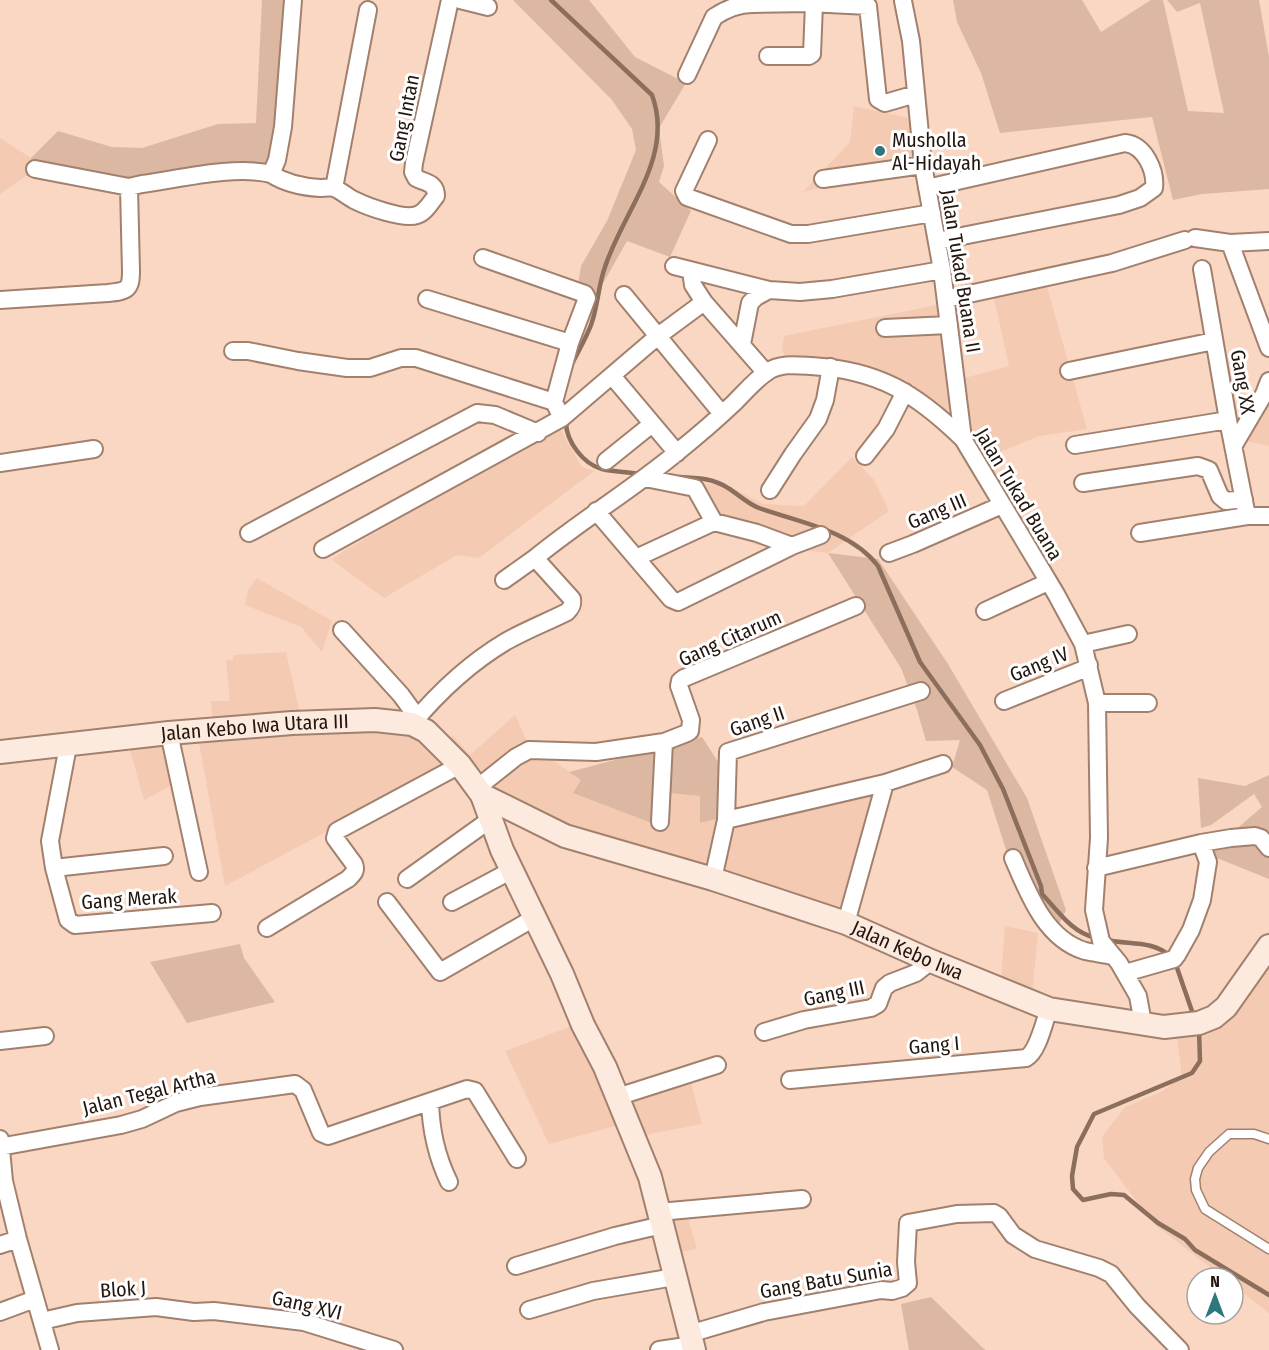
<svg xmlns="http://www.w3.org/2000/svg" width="1269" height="1350" font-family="'Fira Sans Condensed',sans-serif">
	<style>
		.built { fill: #f4cab2 }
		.green { fill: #dcb8a3 }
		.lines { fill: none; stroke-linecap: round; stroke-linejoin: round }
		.stream { stroke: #8c6e5c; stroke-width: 4.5 }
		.lane-casing { stroke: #a1816e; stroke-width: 11 }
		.street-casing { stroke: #a1816e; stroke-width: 20 }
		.secondary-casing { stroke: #a1816e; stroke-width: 26 }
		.lane { stroke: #fff; stroke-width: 8 }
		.street { stroke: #fff; stroke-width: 16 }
		.secondary { stroke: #fdeade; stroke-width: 22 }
		.poi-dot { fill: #2e787d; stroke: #fff; stroke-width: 2 }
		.labels { text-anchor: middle; stroke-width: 6; stroke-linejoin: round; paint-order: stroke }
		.street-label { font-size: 20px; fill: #22160f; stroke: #fff }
		.poi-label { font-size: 20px; fill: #22160f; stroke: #fff; text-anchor: start }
	</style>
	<rect width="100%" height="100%" fill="#fad7c3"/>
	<path class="built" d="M854,106l60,13 -2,22 7,27 -33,4 -83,20 47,-50z
		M0,138l31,20 -5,18 -26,18z
		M1047,287l40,142 -48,7 -68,28 -13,-29 -53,-45 -58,-14 -54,-2 -11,-25 2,-13 167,-34 10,77 48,-13 -17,-77z
		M1269,401v45l-27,-6z
		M558,425l24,42 12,4 -115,87 -22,-3 -73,43 -52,-38 10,-8 194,-112z
		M852,457l22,23 15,31 -61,42 -71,-8 -40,-17 -38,-44h45l39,20 41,2z
		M257,578l75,43 -10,31 -21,-25 -56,-22 3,-15z
		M286,652l16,70 111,8 18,19 22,-13 17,19 45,-40 14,30 53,35 -8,13 5,2 79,-3 42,4v27l180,-38 -38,141 -370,-135 -24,-19 -1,-5 -222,119 -27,-149 16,-2 -3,-34h19l-4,-41h7l1,-5z
		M167,739l9,44 -32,17 -16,-57z
		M1005,926l33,7 -7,73 -31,-11z
		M1269,951v362l-36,-28v-7h-9l-70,-54 -50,-66 -2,-21 23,-30 36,-15 21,-15 -6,-49 51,-14z
		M577,1024l35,68 77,-17 13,49 -63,12 -9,-14 -81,22 -44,-93z
		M687,1216l10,33 -31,6 -7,-32z"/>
	<path class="green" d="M262,0h35l-19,187 -29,-10 -115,13 -108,-14 5,-18 27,-27 54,16 30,1 76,-24 38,-1z
		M513,0h76l46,57 51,26 -27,45 5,38 -5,16 32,29 -21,46 -43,-16 -43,76 -11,-2 8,-49 26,-45 29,-71 -4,-21 -20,-29z
		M953,0h129l19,32 50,-32h12l25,111 36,2 -24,-110 -23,9 -10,-12h92l10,57v132l-67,5 -29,6 -21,-83 -152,16 -19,-60 -24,-51z
		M828,553l50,6 70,105 79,134 39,112 -8,16 -49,-67 -22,-69 -35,-23 8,-27 -34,1 -9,-31 -16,-42z
		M702,737l20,31 3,49 -25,6v-27l-42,-4 -1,33 -84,-32 8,-13 -12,-8z
		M1269,775v104l-62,-25 55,-47 -8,-13 -43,31 -10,3 -3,-50 47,8z
		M240,944l4,14 31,44 -88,21 -37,-61z
		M931,1297l52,51 3,2h-77l-8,-46z"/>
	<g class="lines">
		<path class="stream" d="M551,0l101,95c23,62 -29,116 -47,172 -7,19 -7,39 -14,58 -5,13 -12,25 -18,37
			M566,422c0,19 17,42 36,47 13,3 26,3 39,5
			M679,477c18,1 34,1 49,11 10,6 20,16 31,20 39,14 92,22 119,58l42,96 60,83 23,44 38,97 1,8c16,17 30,39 54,44
			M1107,940c22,5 45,0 63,16
			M1175,962l19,55
			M1199,1030l1,31 -8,12 -98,41 -17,33 -5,29 1,13 10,11 28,-6 13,1 34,28 27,16 10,11 74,45"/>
		<defs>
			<path id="lane" d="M1269,1139l-15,-5h-25l-20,18 -11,16 -3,11 1,11 9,19 64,40"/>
			<path id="street" d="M460,0l28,7
				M903,1l8,40 12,124 19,105 21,169
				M752,4l57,-1 59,3 10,93 7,4 31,-9
				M768,56h41l3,-2 2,-50
				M687,75l27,-58c12,-8 24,-13 38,-13l-2,-4
				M708,140l-24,51 3,6 104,37h17l124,-21
				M35,169l94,18 13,-3c37,-5 93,-19 129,-10l6,-14 6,-33 10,-127
				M271,174c14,9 32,13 49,14 4,0 10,-1 14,0 6,2 14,9 20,12 12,6 49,20 63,15 8,-2 14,-13 19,-19 0,-14 -11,-13 -20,-18l-3,-6 1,-9 36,-163
				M823,179l100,-14
				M334,188l34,-178
				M927,188l198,-45c20,2 31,28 29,45l-14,10 -21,7 -182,36
				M1195,238l35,5 39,105
				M1230,243l39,-2
				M483,258l102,36 2,4 -17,45
				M674,266l95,24 31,2 32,-3 110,-19
				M1202,269l26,151 19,96h22
				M691,271l2,14 11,17
				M624,295l98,119
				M427,299l143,44 -16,59
				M946,299l166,-36 73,-23
				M0,300l108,-7c19,-2 23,-3 23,-22l-2,-84
				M885,328l64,-3
				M742,344l8,-41 6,-6 13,-7
				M233,351h15l50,10 49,7h23l31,-10h15l138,44 8,16
				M1069,371l145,-30
				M613,377l64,76
				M1075,445l153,-25
				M1234,445l30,-51 5,-13
				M865,456l21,-27 19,-37
				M606,461l46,-37
				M0,463l94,-14
				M645,478l50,10 19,34 43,11 35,13 29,-11
				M1083,483l115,-17 11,4 11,26 6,5 18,-2
				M770,490l23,-36 25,-35 7,-19 6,-33
				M596,511l75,88 7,3 114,-56
				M249,533l228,-120 18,2 43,18
				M1140,533l107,-17
				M323,549l239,-131 96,-82 46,-34 62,71
				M889,553l24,-9 89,-39
				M636,558l78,-36
				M504,580l31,-22
				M985,611l63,-29
				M342,630l59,65 16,22
				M1083,644l45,-10
				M1004,701l78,-31 7,-5
				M1097,703h51
				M412,724c26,-31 58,-61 93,-82 19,-11 42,-20 62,-30 4,-4 6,-7 5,-13l-37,-41c45,-37 95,-67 140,-104 20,-16 40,-33 59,-51 10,-10 21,-23 33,-31 13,-9 29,-7 44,-6 67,4 105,27 152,73l93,155 27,50 14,59 2,135 -5,72 7,31 18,22 19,33 5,27
				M169,733l30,139
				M68,746l-18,95 4,27 14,52 7,5 137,-12
				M477,788l39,-31 13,-7 67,2 68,-10 23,-9 3,-2 1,-11 -12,-34 1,-5 4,-3 172,-72
				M726,820l159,-37 58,-19
				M660,822l4,-80
				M1013,858c15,35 32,81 72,93 9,2 19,3 28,5
				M54,868l110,-12
				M1096,868l105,-25 30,-5 24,-2 6,2 8,10
				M407,879l84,-60
				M713,879l13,-59 2,-68 193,-61
				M387,902l53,70 94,-54
				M452,902l60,-32
				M846,923l39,-140
				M267,928l81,-49c5,-5 9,-8 6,-15l-19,-26 2,-7 123,-66
				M1125,973l49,-14 3,-4 14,-25 11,-30 6,-38 -7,-19
				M764,1032l40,-12 67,-12 7,-4 6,-16 6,-5 26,-10 15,-12
				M0,1041l45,-5
				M790,1080l236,-22c12,-6 18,-36 23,-49
				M617,1097l100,-32
				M430,1102c1,29 6,53 19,80
				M0,1139l4,42 14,58 32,111
				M0,1147l121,-22 21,-6 34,-16 24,-6 95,-13 8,6 18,43 7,3 139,-47 8,2 42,68
				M659,1212l143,-13
				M0,1245l18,-6
				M516,1266l99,-30 47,-11
				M529,1310l64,-19 81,-14
				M0,1312l35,-13
				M42,1321l35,-8 79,-6 38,5 20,-1 90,11 90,28
				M689,1334l75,-22 117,-22 11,1 10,-3 6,-5 -2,-21 2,-39 49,-9 37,-1 5,3 14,19 22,14 64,19 12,6 26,32 43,44
				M659,1350l34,-5"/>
			<g id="secondary">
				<path id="s1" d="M0,752l169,-19 123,-10 83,-3 37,4 14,7 34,34 22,30 20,55 60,124 21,51 22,42 45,110 44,173"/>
				<path id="s2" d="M482,795l83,41 148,43 133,44 85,38 118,48 115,18 35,-4 15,-6 12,-10 43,-61"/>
			</g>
		</defs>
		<use href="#lane" class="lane-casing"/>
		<use href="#street" class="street-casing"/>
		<use href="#secondary" class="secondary-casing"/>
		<use href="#lane" class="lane"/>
		<use href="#street" class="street"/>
		<use href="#secondary" class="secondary"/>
	</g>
	<circle class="poi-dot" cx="880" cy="151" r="6"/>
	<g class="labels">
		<g class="street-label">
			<text transform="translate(404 118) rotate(-79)" y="7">Gang Intan</text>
			<text transform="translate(961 271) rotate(81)" y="7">Jalan Tukad Buana II</text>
			<text transform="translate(1243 382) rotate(80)" y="7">Gang XX</text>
			<text transform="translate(1019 494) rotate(59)" y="7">Jalan Tukad Buana</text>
			<text transform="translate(937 511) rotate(-23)" y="7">Gang III</text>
			<text transform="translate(730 638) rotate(-24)" y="7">Gang Citarum</text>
			<text transform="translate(1039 664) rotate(-22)" y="7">Gang IV</text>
			<text transform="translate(757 721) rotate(-19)" y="7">Gang II</text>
			<text dy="7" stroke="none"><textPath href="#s1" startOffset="256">Jalan Kebo Iwa Utara III</textPath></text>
			<text transform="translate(129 899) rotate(-4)" y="7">Gang Merak</text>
			<text dy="7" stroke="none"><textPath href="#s2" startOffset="454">Jalan Kebo Iwa</textPath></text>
			<text transform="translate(834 993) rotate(-12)" y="7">Gang III</text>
			<text transform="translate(934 1045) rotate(-5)" y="7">Gang I</text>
			<text transform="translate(149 1092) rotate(-14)" y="7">Jalan Tegal Artha</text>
			<text transform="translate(826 1280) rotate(-10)" y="7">Gang Batu Sunia</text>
			<text transform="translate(123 1289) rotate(-4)" y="7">Blok J</text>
			<text transform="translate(307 1305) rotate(13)" y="7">Gang XVI</text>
		</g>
		<g class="poi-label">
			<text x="892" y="147">Musholla<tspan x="892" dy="23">Al-Hidayah</tspan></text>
		</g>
	</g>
	<g transform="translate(1215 1296)"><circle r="28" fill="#ffffff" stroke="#a7a29f" stroke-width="1.5"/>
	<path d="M0-4.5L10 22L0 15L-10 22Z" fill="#2e787d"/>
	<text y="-9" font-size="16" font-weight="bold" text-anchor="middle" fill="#22160f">N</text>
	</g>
</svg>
